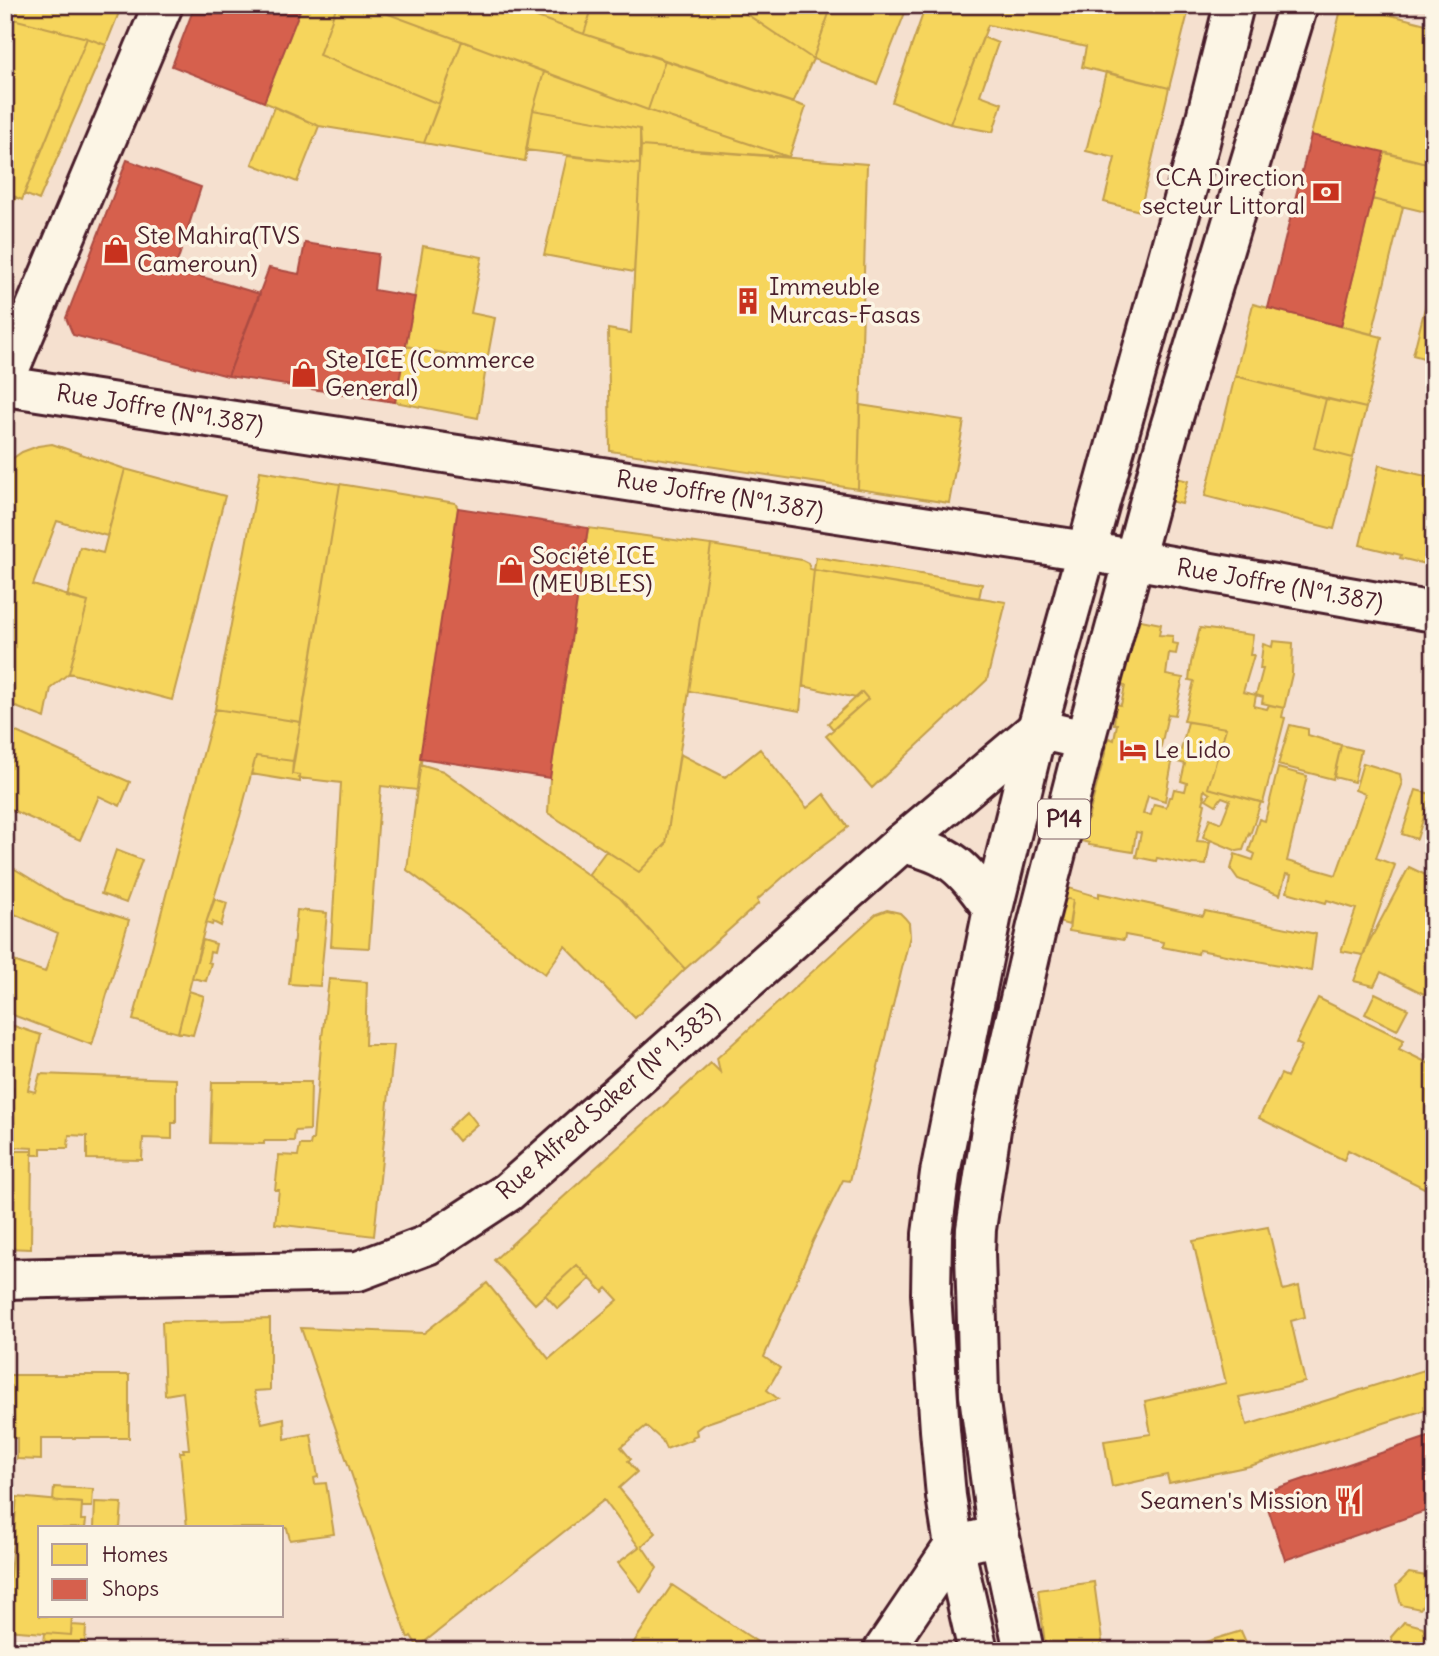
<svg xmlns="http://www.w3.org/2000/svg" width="1439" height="1656" font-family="Delius,sans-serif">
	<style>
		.homes { fill: #f6d55c; stroke: #c29e4d; stroke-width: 2 }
		.shops { fill: #d6604d; stroke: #ac4c43; stroke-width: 2 }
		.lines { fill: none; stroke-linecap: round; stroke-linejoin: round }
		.street-casing { stroke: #4a1f2b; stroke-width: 44 }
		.primary-casing { stroke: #4a1f2b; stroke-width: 44 }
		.street { stroke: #fcf5e5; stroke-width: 38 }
		.primary { stroke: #fcf5e5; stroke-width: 38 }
		.labels { text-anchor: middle; stroke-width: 7; stroke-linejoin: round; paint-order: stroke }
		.shield { fill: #fcf5e5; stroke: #7f5f63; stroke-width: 2 }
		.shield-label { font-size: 23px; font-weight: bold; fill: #4a1f2b }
		.poi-label { font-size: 24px; fill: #4a1f2b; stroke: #fcf5e5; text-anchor: start }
		.street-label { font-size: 24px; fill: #4a1f2b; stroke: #fcf5e5 }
	</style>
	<rect width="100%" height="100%" fill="#f5e0cf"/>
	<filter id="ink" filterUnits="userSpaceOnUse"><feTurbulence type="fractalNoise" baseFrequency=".0143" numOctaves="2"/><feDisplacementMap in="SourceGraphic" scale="14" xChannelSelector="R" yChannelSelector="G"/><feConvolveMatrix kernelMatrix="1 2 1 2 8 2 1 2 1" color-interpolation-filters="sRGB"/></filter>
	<g filter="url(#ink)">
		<path class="homes" d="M5,5h117l-16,40 -19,-7 -82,-21z
			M302,5h35l-18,50 120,49 -15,39 -105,-17 -55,-24z
			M337,5h27l98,36 -23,63 -120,-49z
			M364,5h140l80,29 81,26 -17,50z
			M504,5h89l-9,29z
			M593,5h140l80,54 -20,44 -209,-69z
			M733,5h99l-19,54z
			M832,5h76l-31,79 -64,-25z
			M926,5h264l-21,83 -87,-21 4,-20 -98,-22 -38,99 -58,-22z
			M1342,5h9l83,21v139l-123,-30z
			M5,17l82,21 -65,162 -17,-7z
			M983,37l15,6 -18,52 22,8 -9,29 -43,-8z
			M87,38l19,7 -67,155 -15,-6z
			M462,41l82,31 -11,38 -8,51 -101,-18z
			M665,60l141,47 -17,50 -141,-47z
			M544,72l104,38 141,47 -148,-11 -1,-17 -107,-19z
			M1106,72l63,16 -29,123 -36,-9 11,-44 -29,-7z
			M274,107l45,19 -22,56 -45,-18z
			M533,110l107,19v35l-114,-14z
			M641,146l226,18 -9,325 -248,-38 -2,-122 23,4z
			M1384,152l50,13v49l-62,-15z
			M567,156l73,8 -6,108 -90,-17z
			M5,193l11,4 -11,26z
			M1372,199l31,8 -31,127 -31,-8z
			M423,246l59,11 -11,56 24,5 -8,43 -81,-15z
			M1428,296l6,1v64l-21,-6z
			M1253,304l129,33 -16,71 -131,-32z
			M406,346l81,15 -9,57 -83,-16z
			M1235,376l91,23 -12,49 39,10 -19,71 -129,-33z
			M1326,399l40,9 -13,50 -39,-10z
			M860,405l104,16 -15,82 -91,-14z
			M52,444l73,25 -18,67 -50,-15 -24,64 55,17 -19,71 -18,15 -6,30 -40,-15v-236l4,-6 13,-9 16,-6z
			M1379,465l55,13 -1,88 -33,-8 1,-3 -41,-10z
			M125,469l100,27 -53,204 -103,-27 19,-71 -21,-5 13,-50 23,6z
			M260,471l80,13 -39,238 -86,-13z
			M1162,474l26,7 -6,23 -25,-6z
			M340,484l115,19 3,5 -41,282 -36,-4 -12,162 -38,-2 10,-163 -42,-5 1,-3 -8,-1z
			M588,528l123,17 -45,299 -27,28 -91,-59 2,-35z
			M711,545l91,15 6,3 2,6 4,1 -14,141 -111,-20z
			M816,557l166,27 -3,14 -165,-28z
			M814,570l192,32 -19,78 -115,108 -46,-52 42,-37 -6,-7 -6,6 -53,-12z
			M1136,619l25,5 -2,11 14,1 -1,7 6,1 -2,10 -7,-1 -3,22 17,3 -8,37 -7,-1 -10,46 14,3 -7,38 -17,-5 -5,18 8,1 3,-11 12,3 3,-10h3l2,-8 11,2 2,-8 -6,-2 4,-17 -7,-2 10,-40 38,6 -18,60 53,14 -11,33 -1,-2 -6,17 -6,1 -34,-14 7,-19 11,5 9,-23 -8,-3 -6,8 -10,-6 4,-5 -6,-4 -1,6h2l-2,7 2,1 -8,37 13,1 -4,23 -14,-1 -1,1 -34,-7 -1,3 -20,-4 5,-24 -5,-1 -3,20 -44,-7v-2l-15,-4 5,-21 9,1 21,-81 5,2 3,-16h-3l2,-20 5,1 4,-19 -5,-1z
			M1200,628l53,7 -3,20h4l-11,37 13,3 -2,11 13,3 2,-4 15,3 -2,9 3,1 -22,85 -55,-15 18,-60 -42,-7 10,-40 -5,-1 2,-17z
			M1273,641l20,2 -1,31 -8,34 -22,-5 1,-6 -7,-2 7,-26h-3l3,-25 9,3z
			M862,692l6,7 -35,30 -5,-6z
			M215,709l86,13 -8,39 -37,-5 -16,60 -34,107 -28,110 -45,-13z
			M1290,725l18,4v6l33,10 -8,34 -55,-14z
			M5,727l125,55 -10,24 -21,-10 -19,44 -75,-33z
			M1341,745l20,5 -7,32 -20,-5z
			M760,749l47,59 17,-14 24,33 -51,38 -40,35 2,3 -74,66 -65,-71 -32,-23 18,-24 33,21 27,-28 14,-90 45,23z
			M256,756l37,5 -1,13 8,1v7l-49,-8z
			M1363,763l37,11 2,11 -26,73 19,7 -32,90 -22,-4 15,-42 -29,-9 -1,3 -39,-11 4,-17 -5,-1 -6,21 -42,-16 -7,-10 4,-15 18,6 2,-6 -6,-3 10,-32 6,2 13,-53 29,8 -20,85 49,14 29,-81 -10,-4z
			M420,764l23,7 177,127 65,71 -50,49 -70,-72 -20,28 -138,-104z
			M1416,790l15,4 -14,45 -15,-5z
			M116,850l26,10 -16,43 -25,-9z
			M5,863l59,36 65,21 -37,125 -87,-33v-54l40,14 13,-39 -53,-23z
			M1409,867l25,12v120l-53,-27 -7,14 -20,-5 14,-37z
			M1065,887l34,10v-4l104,23 2,-5 111,23 -5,37 -112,-21 -1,4 -36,-7 1,-5 -38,-7 -1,5 -55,-9 4,-31 -9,-2z
			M1064,898l9,2 -4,25 -18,-5z
			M215,899l12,4 -6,23 -8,-4 -1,3 -6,-2z
			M297,910l30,3 -7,73 -31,-2z
			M887,910l13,3 5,5 4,5 1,13 -60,245 -7,-1 -30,61 -49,116 16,11 -13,22 11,9 -74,25 -8,6 1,5 -5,2 1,2 -27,10 -4,-9 -16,-14 -25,21 10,12 -3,2 9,11 -18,16 37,45 -14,13 15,22 -16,24 -23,-29 21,-16 -35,-47 -186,147 -7,-11 -3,2 -107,-310 123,5 63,-50 62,76 69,-59 -11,-12 -4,4 -26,-27 -42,39 -41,-44 217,-197 9,9 -3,-14 159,-144z
			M203,940l13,4 -2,9 -4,-1 -2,10 3,1 -5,18 -14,-3z
			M329,979l38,3 -2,63h29l-20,191 -99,-12 4,-34h-4l4,-35 19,1 2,-11h10l1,-5h2l8,-94z
			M189,991l15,5 -11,39 -15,-3z
			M1375,993l33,16 -11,21 -32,-16z
			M1318,998l86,42 -5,9 35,17v127l-86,-43 -4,10 -85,-42 22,-44 6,3 15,-31 -6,-3z
			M5,1023l36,12 -13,55 7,2 5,-18 136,5v44h-4v16l-29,-1 -1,22 -55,-1v-23l-18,-1 -1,13h-27v7h-8v-7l-21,-1 1,-59 -8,-3z
			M212,1082h99l-1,48 -15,1 -1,10h-30v3l-54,-1z
			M467,1111l10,13 -19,17 -10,-12z
			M5,1151h27l-1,98 -26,-1z
			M1268,1227l15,63 16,-4 6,31 -14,4 14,61 -66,15 8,28 187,-58v40l-184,59 -81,17 -2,-8 -55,12 -8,-46 47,-7 -6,-33 81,-18 -33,-142z
			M577,1265l13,14 -32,30 -13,-14z
			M270,1319v71l-16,1 8,32 22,-5 1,21 26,-5 7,43 -4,1 1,6 11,-1 8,51 -44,6 -3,-12h-100l-7,-76h4l-1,-3h6l-6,-57 -18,3 -3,-73z
			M5,1375h124v63h-88v22l-24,-1v-21h-12z
			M54,1487l39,2 -1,18h-10v-4l-29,-2z
			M17,1497l65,6 -1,17h5l-1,8h-45v88h32l-1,19 -66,-5z
			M95,1502l27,1 -2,25h-26z
			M1409,1573l17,3 7,18 -13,15 -19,-4 -5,-19z
			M1094,1582l9,66 -17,3h-40l-8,-61z
			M672,1585l99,66h-143z
			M1404,1622l19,5 5,18 -5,6h-27l-5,-14z
			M72,1625l14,1 -1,20 -41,-3 1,-10 26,2z
			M1241,1631l9,20h-74z"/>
		<path class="shops" d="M195,5h107l-38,97 -92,-36z
			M1311,135l73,17 -43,174 -73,-18z
			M127,160l74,27 -26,82 85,25 -32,82 -155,-41 -7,-17z
			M305,243l73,11 -4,36 41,7 -20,105 -167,-26 41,-108 30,6z
			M458,508l130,20 -38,250 -130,-20z
			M1434,1435v73l-149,52 -22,-67z"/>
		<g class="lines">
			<defs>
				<path id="street" d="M5,380l158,-375
					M5,386l1081,165 348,61
					M5,1279l353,-8 69,-26 81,-53 394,-349 135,-114 48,11
					M883,1651l71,-105 45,-11"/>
				<path id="primary" d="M902,843c52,12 60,24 91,66
					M978,1651l-24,-105 -8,-50 -6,-66 -9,-136 1,-60 8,-61 53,-264 44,-180 163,-587 34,-137
					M1024,1651l-29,-137 -16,-119 -4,-143 1,-23 17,-113 44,-190 48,-186 83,-306 130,-429"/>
			</defs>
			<use href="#street" class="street-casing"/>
			<use href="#primary" class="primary-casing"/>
			<use href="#street" class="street"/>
			<use href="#primary" class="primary"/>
		</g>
	</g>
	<defs>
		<symbol id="bank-bare" viewBox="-9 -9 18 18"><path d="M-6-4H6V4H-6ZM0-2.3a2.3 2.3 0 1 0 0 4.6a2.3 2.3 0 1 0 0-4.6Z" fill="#c8321e" stroke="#fcf5e5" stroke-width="2.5" paint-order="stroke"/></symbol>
		<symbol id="shop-bare" viewBox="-9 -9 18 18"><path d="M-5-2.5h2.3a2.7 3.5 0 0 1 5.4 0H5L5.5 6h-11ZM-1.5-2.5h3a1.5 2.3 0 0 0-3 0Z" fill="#c8321e" stroke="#fcf5e5" stroke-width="2.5" paint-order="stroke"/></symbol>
		<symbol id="building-bare" viewBox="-9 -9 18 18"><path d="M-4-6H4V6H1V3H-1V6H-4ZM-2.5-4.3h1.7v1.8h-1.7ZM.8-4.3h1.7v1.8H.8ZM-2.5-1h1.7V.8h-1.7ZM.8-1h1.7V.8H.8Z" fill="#c8321e" stroke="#fcf5e5" stroke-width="2.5" paint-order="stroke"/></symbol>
		<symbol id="hotel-bare" viewBox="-9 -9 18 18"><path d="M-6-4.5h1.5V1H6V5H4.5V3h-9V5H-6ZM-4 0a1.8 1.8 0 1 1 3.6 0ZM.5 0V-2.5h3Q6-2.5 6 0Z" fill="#c8321e" stroke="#fcf5e5" stroke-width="2.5" paint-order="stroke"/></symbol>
		<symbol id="restaurant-bare" viewBox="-9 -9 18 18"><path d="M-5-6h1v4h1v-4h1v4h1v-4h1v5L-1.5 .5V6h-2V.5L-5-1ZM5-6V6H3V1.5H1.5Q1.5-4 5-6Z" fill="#c8321e" stroke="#fcf5e5" stroke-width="2.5" paint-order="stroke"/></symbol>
	</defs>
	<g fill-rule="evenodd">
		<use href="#bank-bare" x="1307" y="173" width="38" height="38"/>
		<use href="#shop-bare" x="97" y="231" width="38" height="38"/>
		<use href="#building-bare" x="729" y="282" width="38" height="38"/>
		<use href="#shop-bare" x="285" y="355" width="38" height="38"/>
		<use href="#shop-bare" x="492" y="551" width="38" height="38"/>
		<use href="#hotel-bare" x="1114" y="731" width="38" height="38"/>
		<use href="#restaurant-bare" x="1330" y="1482" width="38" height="38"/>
	</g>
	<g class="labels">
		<rect class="shield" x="1038" y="799.5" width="52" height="39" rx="5"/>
		<g class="shield-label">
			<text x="1064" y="827">P14</text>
		</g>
		<g class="poi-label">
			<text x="1305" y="186" text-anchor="end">CCA Direction<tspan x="1305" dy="28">secteur Littoral</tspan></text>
			<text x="137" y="244">Ste Mahira(TVS<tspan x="137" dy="28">Cameroun)</tspan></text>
			<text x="769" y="295">Immeuble<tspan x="769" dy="28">Murcas-Fasas</tspan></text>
			<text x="325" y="368">Ste ICE (Commerce<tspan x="325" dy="28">General)</tspan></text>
			<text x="532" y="564">Société ICE<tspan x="532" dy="28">(MEUBLES)</tspan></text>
			<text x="1154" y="758">Le Lido</text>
			<text x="1328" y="1509" text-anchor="end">Seamen's Mission</text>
		</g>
		<g class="street-label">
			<text transform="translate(160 409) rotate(9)" y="8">Rue Joffre (N°1.387)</text>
			<text transform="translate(720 495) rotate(9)" y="8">Rue Joffre (N°1.387)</text>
			<text transform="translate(1280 585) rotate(10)" y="8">Rue Joffre (N°1.387)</text>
			<text transform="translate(608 1101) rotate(-41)" y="8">Rue Alfred Saker (N° 1.383)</text>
		</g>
	</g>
	<rect width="1439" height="1656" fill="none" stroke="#fcf5e5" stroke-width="28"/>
	<rect x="14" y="14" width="1411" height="1628" fill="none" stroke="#4a1f2b" stroke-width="2.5" filter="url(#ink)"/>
	<rect x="38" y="1526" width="245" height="91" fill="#fcf5e5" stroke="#b59f9b" stroke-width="2"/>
	<rect x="52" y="1544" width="35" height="21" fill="#f6d55c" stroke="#b59f9b" stroke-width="2"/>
	<text x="102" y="1562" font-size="21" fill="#4a1f2b">Homes</text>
	<rect x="52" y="1579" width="35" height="21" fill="#d6604d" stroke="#b59f9b" stroke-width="2"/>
	<text x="102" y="1596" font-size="21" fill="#4a1f2b">Shops</text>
</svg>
